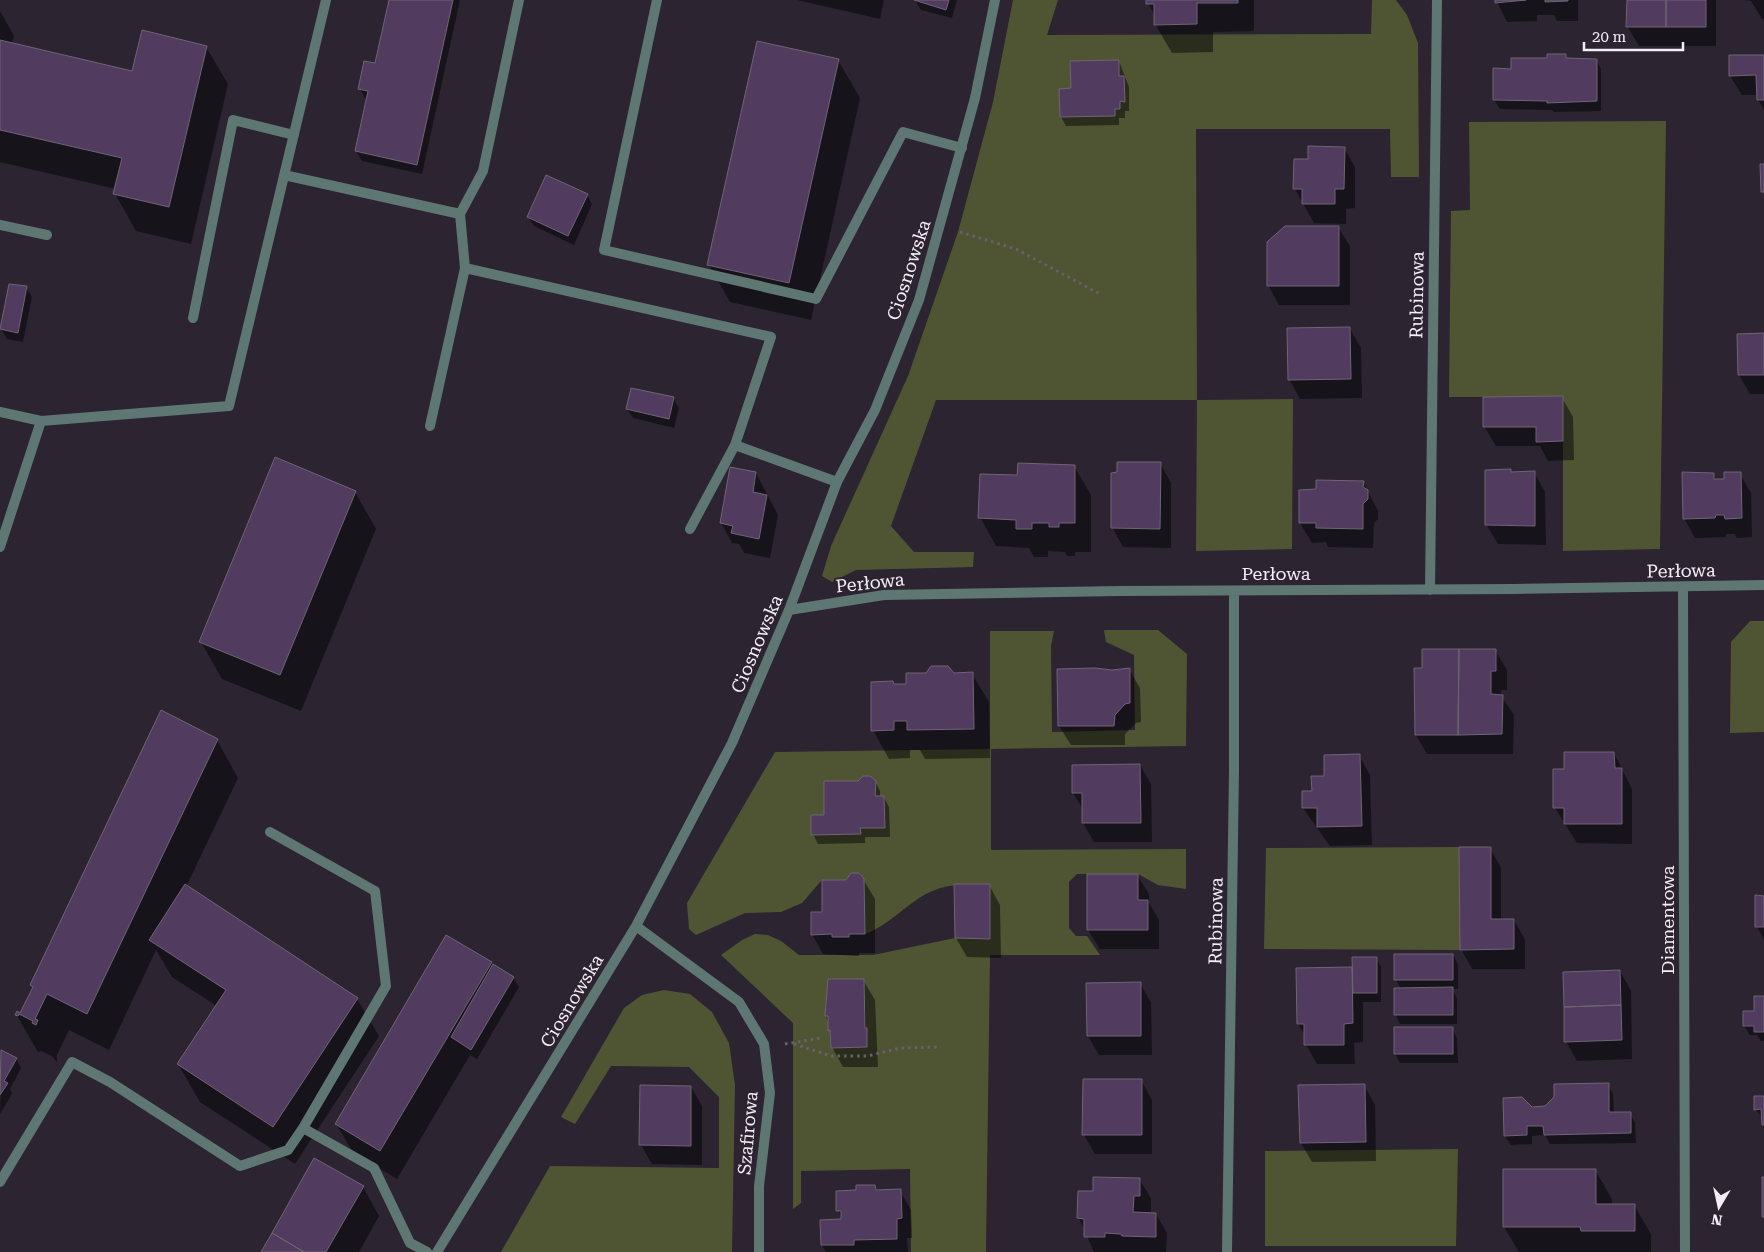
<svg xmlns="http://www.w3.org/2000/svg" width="1764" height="1252" font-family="'Roboto Serif',serif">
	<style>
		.green { fill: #4f5533; fill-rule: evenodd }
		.shadow { fill: #0007 }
		.building { fill: #513b5e; stroke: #6e6575 }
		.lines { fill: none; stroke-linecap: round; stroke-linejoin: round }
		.path { stroke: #68616d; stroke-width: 3; stroke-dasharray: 2.5 4; stroke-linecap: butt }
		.service { stroke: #5e7773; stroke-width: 10 }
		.minor { stroke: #5e7773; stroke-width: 10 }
		.labels { text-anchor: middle; stroke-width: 4; stroke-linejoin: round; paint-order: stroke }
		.street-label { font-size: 18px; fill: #f3eef7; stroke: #2c2431 }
	</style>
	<rect width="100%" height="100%" fill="#2c2431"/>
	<path class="green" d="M1013,0h45l-11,35 324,-1 1,-34h24l11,15 11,28 1,134h-28l-1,-48h-194l1,271 96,-1 -1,150 -96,2 1,-151h-261l-45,126 23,26h60l-1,15 -117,3 -24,12 -10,-6 9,-30 77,-170 50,-144 35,-130z
		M1666,121l-6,428 -97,2v-154h-114l2,-186 19,-1 -1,-88z
		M1750,621h14v111l-34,1 1,-91z
		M1104,630h54l29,24 -1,92 -195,3v101l195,-1v40l-28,-4 -20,-11h-61l-8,8v46l7,8h11l13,19h-110l-4,297h-75l-1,-83 -109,2v32l-8,6v-186l-72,-68 21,-15 13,-6 13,1 13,6 18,14h74l82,-17 35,1v-55c-23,0 -44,-1 -64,10 -22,12 -38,32 -61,40l-1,-55 -5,-6h-8l-5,7h-24l-20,23 -21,9 -36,1 -49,22 -7,-6 -2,-26 88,-151 215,-3v-118h64l-3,15 1,86 83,-2 -1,-75 -28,-13zM864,979l3,68 -36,1 -1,-18h-2v-14h-3l3,-36z
		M1459,847l1,103 -196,-1 2,-101z
		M664,990l26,4 22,18 17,31 6,42 -3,167h-231l49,-86 169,2v-71l-30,-30 -78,-1 -36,58 -14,-7 63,-109 18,-13z
		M1458,1149l-2,97h-191v-95z"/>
	<path class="shadow" d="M390,0h70l-38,174 -60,-13 -6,-10 12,-52 -3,-1 -5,-9 16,-25z
		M797,0h87l-4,19z
		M915,0h42l-5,18 -31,-8z
		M1147,0h107v31l-41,1v20l-41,1 -17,-29v-7z
		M1496,0h82v21h-21l-3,-6h-17v6l-30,1z
		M1628,0h88v46h-77l-12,-20z
		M1745,0h19v19h-2l-11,-18z
		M0,11l14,25 -2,8 121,28 73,-25 22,37 -37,160 -55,-13 -21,-37 1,-5 -116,-27z
		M1565,56l3,4h28l5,9v42l-47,1 -2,-2 -52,-1 -6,-9 18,-30z
		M1764,56v54l-6,-10v-5h-16l-12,-19z
		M838,60l22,38 -49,222 -81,-18 -21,-37z
		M1119,61l10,26v24h-4v7h-6v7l-53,1 -5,-9 11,-28z
		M1344,148l11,19v41l-9,1v15l-32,-1 -19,-34 14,-29z
		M587,195l5,9 -18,41 -40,-19 -6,-9z
		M1338,227l12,19v59h-71l-11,-20z
		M26,288l6,9 -9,45 -16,-3 -6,-10z
		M1350,329l11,19 1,50 -62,1 -11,-20z
		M1738,335h26v59h-14l-11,-19z
		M673,398l6,10 -5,20 -41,-10 -6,-9z
		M1562,398l11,19 1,43 -26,1 -8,-15h-44l-12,-20z
		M1160,463l11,20v65l-48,-1 -11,-20z
		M1074,466l17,29v57h-16v4h-8l-2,-4 -17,-1v6h-14l-5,-9 -33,-2 -16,-29 38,-40z
		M1510,471l2,2 22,-1 11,20 1,53 -48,-1 -12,-20z
		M756,473l22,42 -8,43 -26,-5 -5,-9 -7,-1 -11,-20z
		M1713,474l4,6h8l15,-6 11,19 1,44 -15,1 -2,-4h-9v3l-31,1 -11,-20z
		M1363,482l15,29v8l-4,4 -1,25 -45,-1 -2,-5 -14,1 -12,-20 1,-32h16z
		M355,492l21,37 -75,182 -79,-32 -21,-37z
		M1495,650l12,20v20h-6v6l13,19 -1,39h-86l-11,-19 7,-65z
		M1129,669l11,19 1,34 -5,1 -11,11v11h-54l-12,-19 53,-55z
		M926,674h46l17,28 1,56 -65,1 -5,-9h-10v8l-21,1 -16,-29 21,-45h14z
		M217,740l21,38 -52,109 171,112 22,37 -84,128 -95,-62 -22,-38 39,-58 -45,-29 -16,-27 -47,100 -40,-20 -12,25v7l-5,-6 -11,-5 -3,1 -22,-38 1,-1 3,1 13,-25 -2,-4z
		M1614,753l18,36v55l-55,-1 -22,-35 10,-38z
		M1359,755l11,20 2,70 -42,1 -27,-38 23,-31z
		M1140,765l11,19 1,58h-58l-11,-19v-14l-10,-16z
		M875,781l5,10v6h4l5,10 1,30h-25v6l-47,1 -5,-10 13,-18 33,-34z
		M1490,848l11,20v52h13l11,20v29h-53l-11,-20z
		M1137,875l12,19v9l10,17v29h-59l-12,-19z
		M863,879l12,20v54h-16v3l-36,-2 -11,-20 12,-21z
		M989,885l11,20 1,53 -34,-1 -11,-19z
		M1764,897v43l-7,-13z
		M1395,955h58l5,9v25h-6l5,9v26h-57l-5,-10 6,-25 -5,-9z
		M1376,958l5,9v35h-18v40l-9,1 1,21h-38l-11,-19v-8l-8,-13 -1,-55 54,-1 3,4z
		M491,963l22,14 6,10 -42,72 -7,-4 -73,124 -44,-27 -17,-28z
		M1620,971l11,20 1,68 -55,2 -11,-20z
		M863,980l12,20 3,67h-35l-11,-20v-12l-6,-19z
		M1140,983l11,20 1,52h-53l-11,-19z
		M1764,997v44h-3l-4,-6h-7l-6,-9z
		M1452,1028l5,10 1,25h-58l-5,-10z
		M2,1052l14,6 5,10 -11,21 2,5 -12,20z
		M1141,1080l11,20v54h-57l-11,-19z
		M1608,1084l5,10 1,19h16l5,10 1,20 -86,1 -5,-9 -13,1v8l-21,1 -6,-9 26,-28h14z
		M1364,1085l11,20 1,56 -64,1 -11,-19z
		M691,1087l11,19v59l-50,-1 -11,-19z
		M1764,1097v30l-1,-9 -8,-9z
		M1504,1170h91l17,29v7l22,-1 17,29v18h-132l-15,-25z
		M1139,1179l12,19v16h5l11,19 -1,19h-72l-15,-34 15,-25z
		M875,1186l3,5h22l11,19 1,28h-5l1,14h-82l-4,-7 -1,-24 22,-1 -5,-10 20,-19z
		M363,1187l16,29 -20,36h-96z"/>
	<path class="building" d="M389,0h64l-36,165 -62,-14 13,-60 -10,-2 6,-28 11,2z
		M914,0h35l-3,10z
		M1146,0h92v3h-41v21l-43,1v-21h-8z
		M1495,0h31l-31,3z
		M1545,0h23v1l-23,1z
		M1627,0h39v27h-40z
		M1666,0h40v27h-40z
		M142,30l65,16 -38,161 -56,-13 9,-36 -122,-28v-90l132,31z
		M757,41l82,18 -50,224 -82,-18z
		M1547,54h19v4l31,1v42l-50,2v-2l-54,-1v-32l18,1v-11h36z
		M1729,55h35v45h-7l-1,-25 -27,1z
		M1119,60v16h5l1,26 -5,-1v8h-5v7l-55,1 -1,-28 12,-1 -1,-27z
		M1308,146l37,1 -1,42h-9v15h-33v-15h-9l1,-30h14z
		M1760,164h4v28h-3z
		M546,175l42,19 -20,42 -41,-19z
		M1285,226h54v60h-72v-44z
		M9,284l18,2 -9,47 -18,-4z
		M1350,327l1,52 -63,1 -1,-52z
		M1764,333v42h-26l-1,-41z
		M631,388l43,9 -5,22 -43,-10z
		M1563,396v45l-27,1v-15h-53v-30z
		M275,457l81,34 -76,184 -81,-33z
		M1117,462h44l-1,67 -49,-1v-55l6,-1z
		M1018,463l57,2v58h-16v4h-10v-4h-17v6h-16v-9l-38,-2 2,-44 37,1z
		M730,467l26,5 -3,20 14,3 -8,44 -28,-6 2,-7 -13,-3z
		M1511,469v3l24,-1v55l-50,-1v-55z
		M1682,472l32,1v6h10v-7h17l1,46 -17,1 -1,-4h-8l-1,3 -32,1z
		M1316,480l48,1 -1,6 5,3v9l-5,5v25l-47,-1v-5h-17v-33l17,-1z
		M1422,649h37l-1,86h-43l-1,-67h8z
		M1459,649h37v22h-5v23l12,1 -1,39 -44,1z
		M931,666h17l6,7 19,-1 1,57 -67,1v-9h-13v9l-23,1v-49l22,-1 1,3h12v-11h20z
		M1095,668l17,2 18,-2v35l-5,1 -10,11 -1,11h-56l-1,-57z
		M161,710l57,29 -131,275 -40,-20 -12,25 3,1 -2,5 -4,-2 1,-2 -14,-7 -1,2 -3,-1 2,-4 3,2 13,-26 -3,-2z
		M1564,752h50l1,16h7v56h-58v-16h-11v-39h11z
		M1360,754l2,72 -45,1v-19h-15v-17h10l-1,-15h13v-21z
		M1140,764l1,59h-59v-30h-10v-28z
		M863,776h7l6,5 -1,15h9l1,32h-25l1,6 -50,1v-20h13v-34h34z
		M1459,847h32v72h23v30l-54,1z
		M851,873h8l5,6 1,55h-16v3h-17v-3l-21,1v-23h11v-32h24z
		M1087,874h51v26h10v30h-61z
		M185,884l173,114 -85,129 -96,-63 49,-74 -77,-50z
		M954,884h36v55l-35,-1z
		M1755,895l9,1v31h-9z
		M446,935l46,27 -112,189 -45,-27z
		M1394,954h59v26h-59z
		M1352,957h25v36h-24z
		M493,964l21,13 -43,73 -20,-13z
		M1352,967l1,56 -9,1v21h-40v-21h-7l-1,-56z
		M1620,970l1,35 -57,2 -1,-35z
		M828,979h36l1,49h2v19l-36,1 -1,-18 -2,1v-15h-3z
		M1141,982v54h-54l-1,-53z
		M1453,987v28h-59v-27z
		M1754,996h10v36h-10v-6h-11v-15h11z
		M1621,1005l1,35 -58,2v-35z
		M1394,1027h59v27h-59z
		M1,1050l16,8 -13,23 4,2 -8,12z
		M1083,1079h59v56h-60z
		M1609,1083v29h22v21l-87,2 -1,-9h-16v9l-23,1 -1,-38 19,-1 10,10 13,-1 9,-9v-13z
		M1365,1084l1,58 -66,1 -2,-58z
		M640,1085l51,1v60l-52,-1z
		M1754,1096h10v29h-2l-1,-16 -7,1z
		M314,1158l50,28 -38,66h-22l-32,-19z
		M1503,1169h93v35h39v27h-54l-1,-4h-77z
		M1093,1177l47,1v18h-6l-1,16 23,1v24l-34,-1 -1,-2 -16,-1v4h-21v-18l-7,-1 1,-27h15z
		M1762,1177h2v40h-2z
		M856,1185h19l1,5 25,-1 1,29 -5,1v20l-43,1v5h-33l-1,-25 21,-1v-8h-5v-20l20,-1z
		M272,1233l32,19h-43z"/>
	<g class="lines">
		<path class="path" d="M960,232l56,17 84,45
			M785,1044l36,-6
			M794,1044l37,12h37l32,-8 41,-1"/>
		<path class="service" d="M657,0l-53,250 212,49 87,-167 59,16
			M284,175l176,39
			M0,225l47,10
			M465,268l-5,-54 23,-43 36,-171
			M193,318l40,-198 61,15
			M0,412l41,9 188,-15 97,-406
			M430,426l35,-158 306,69 -36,108
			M690,529l45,-84 102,37
			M0,547l41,-126
			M270,832l105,59 11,95 -83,142
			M0,1182l72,-120 38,20 130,84 48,-16 15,-22 71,40 36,75 17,9"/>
		<path class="minor" d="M1683,588l2,664
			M1430,590l7,-590
			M789,610l95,-15 236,-4 394,-2 250,-4
			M636,926l103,76 25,42 6,49 -11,93v66
			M437,1252l199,-326 96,-183 57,-133 48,-128 38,-72 44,-110 56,-202 20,-98
			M1227,1252l7,-482v-179"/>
	</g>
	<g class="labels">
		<g class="street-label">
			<text transform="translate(909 270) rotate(-72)" y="6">Ciosnowska</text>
			<text transform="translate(1417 295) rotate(-89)" y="6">Rubinowa</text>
			<text transform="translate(1681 571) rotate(-1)" y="6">Perłowa</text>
			<text x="1276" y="580">Perłowa</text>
			<text transform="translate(870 583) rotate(-6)" y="6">Perłowa</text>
			<text transform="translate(757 644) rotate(-67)" y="6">Ciosnowska</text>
			<text transform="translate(1668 920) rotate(-90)" y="6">Diamentowa</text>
			<text transform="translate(1216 921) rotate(-89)" y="6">Rubinowa</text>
			<text transform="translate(572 1001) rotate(-59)" y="6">Ciosnowska</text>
			<text transform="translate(748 1133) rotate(-85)" y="6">Szafirowa</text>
		</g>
	</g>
	<g transform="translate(1719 1207) rotate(189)" stroke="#2c2431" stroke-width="4" paint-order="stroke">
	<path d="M0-4L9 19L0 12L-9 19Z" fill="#f3eef7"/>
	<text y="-8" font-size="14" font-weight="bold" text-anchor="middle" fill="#f3eef7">N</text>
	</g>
	<path d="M1584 42v8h99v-8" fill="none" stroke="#f3eef7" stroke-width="2.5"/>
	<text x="1592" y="42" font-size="15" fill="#f3eef7" stroke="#2c2431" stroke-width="4" paint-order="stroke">20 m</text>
</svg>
